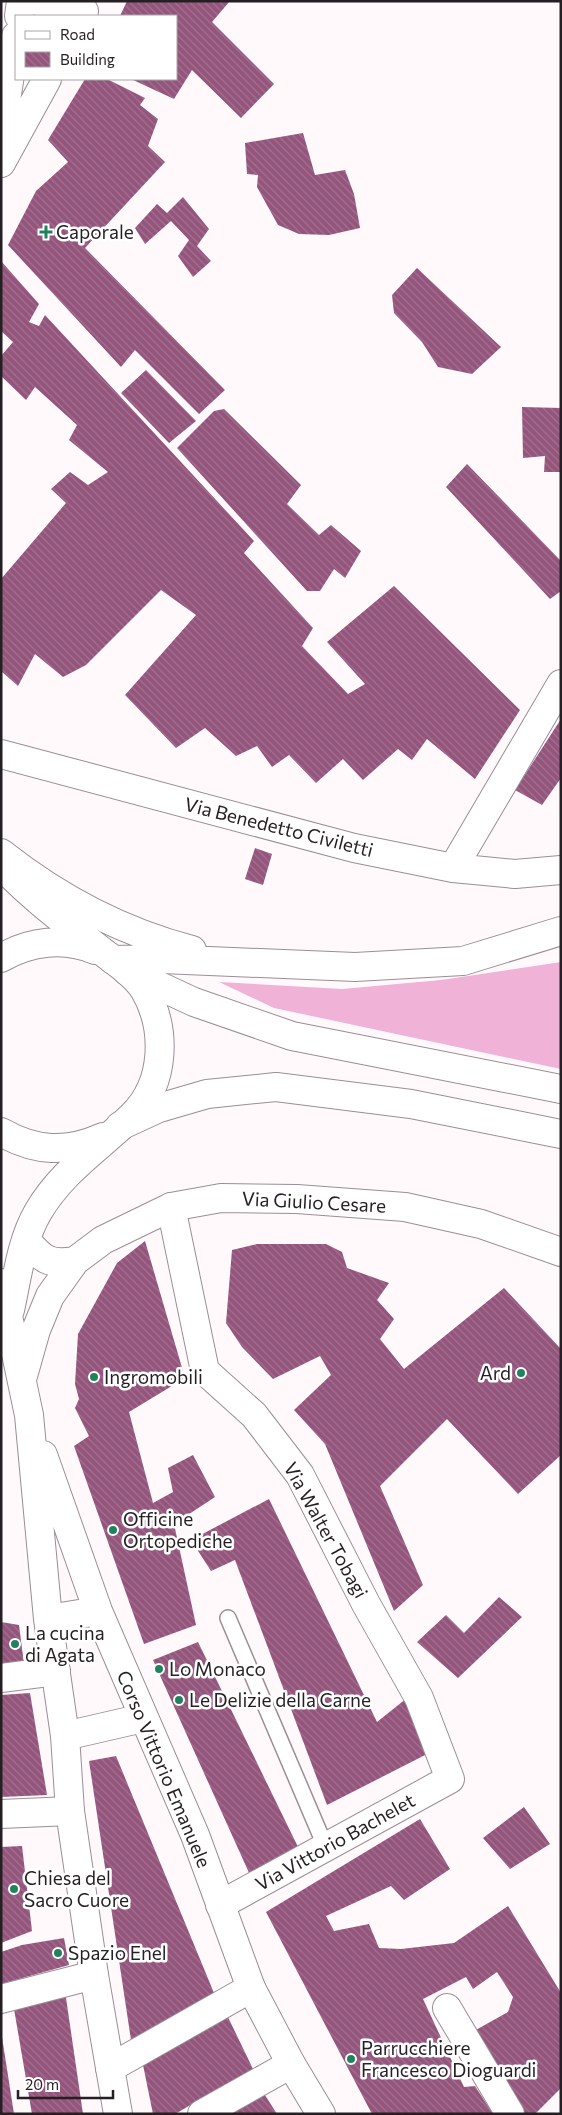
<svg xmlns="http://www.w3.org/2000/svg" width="562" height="2115" font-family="Commissioner,sans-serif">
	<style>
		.grass { fill: #f1b2d8 }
		.building { fill: url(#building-back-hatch) }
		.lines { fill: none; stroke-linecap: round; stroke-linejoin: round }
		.lane-casing { stroke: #9b8e96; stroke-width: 18 }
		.street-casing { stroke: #9b8e96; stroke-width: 30 }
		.secondary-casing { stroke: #9b8e96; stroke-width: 30 }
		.primary-casing { stroke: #9b8e96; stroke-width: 30 }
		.highway-casing { stroke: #9b8e96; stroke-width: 30 }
		.lane { stroke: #fff; stroke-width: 15 }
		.street { stroke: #fff; stroke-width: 28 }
		.secondary { stroke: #fff; stroke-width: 28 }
		.primary { stroke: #fff; stroke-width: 28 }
		.highway { stroke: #fff; stroke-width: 28 }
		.poi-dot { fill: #20835d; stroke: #fff; stroke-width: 2 }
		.labels { text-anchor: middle; stroke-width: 5; stroke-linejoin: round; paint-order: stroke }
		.poi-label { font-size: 19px; fill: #241f22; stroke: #fff; text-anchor: start }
		.street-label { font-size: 19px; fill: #241f22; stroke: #fff }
	</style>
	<defs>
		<pattern id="building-back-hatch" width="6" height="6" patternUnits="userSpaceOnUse" patternTransform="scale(1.25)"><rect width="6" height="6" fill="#94547c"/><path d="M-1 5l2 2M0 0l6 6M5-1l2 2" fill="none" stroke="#a07390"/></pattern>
	</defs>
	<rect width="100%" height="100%" fill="#fff9fc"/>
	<path class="grass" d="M561,962v107l-287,-61 -55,-26 123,7 99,-9z"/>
	<path class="building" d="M127,1h103l-18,21 62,62 -33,34 -49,-48 -18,29 -43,-20h45v-63h-56z
		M85,79h22l38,19 -5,7 18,14 -10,27 17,16 -80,86 140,142 -26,24 -64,-64 -14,17 -113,-122 28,-54 32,-29 -20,-22z
		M303,133l12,42 30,-5 9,24 6,34 -31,7 -30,-1 -21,-9 -21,-38 1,-12 -11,-1 -2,-31z
		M183,197l26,32 -12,17 14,15 -18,16 -15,-21 11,-16 -18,-19 -26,23 -10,-16 22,-24 10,9z
		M1,261l38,43 -10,18 10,4 6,-11 209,226 -10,12 69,75 -11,18 46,48 17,-10 -38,-42 67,-56 126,124 -45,69 -48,-40 -15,21 -14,-11 -35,31 -20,-21 -27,24 -27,-28 -17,12 -15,-21 -21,10 -31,-28 -29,20 -51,-53 71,-80 -35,-25 -75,75 -23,12 -28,-23 -17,32 -17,-15v-92l65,-76 -15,-14 19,-17 18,13 20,-13 -39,-32 8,-15 -42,-38 -9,13 -25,-24v-20l12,-14 -12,-11z
		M417,268l84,79 -29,27 -34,-7 -16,-25 -28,-29 -2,-18z
		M146,370l50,51 -27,22 -48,-50z
		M522,407l39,1v64h-17l1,-16 -22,2z
		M224,409l77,76 -14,19 32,31 12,-10 30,26 -16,27 -11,-9 -14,22h-13l-130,-143 37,-37z
		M467,464l94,97v30l-11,8 -104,-112z
		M561,719v59l-19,27 -27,-15z
		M255,848l17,6 -9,31 -18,-6z
		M145,1241l40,137 -56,34 24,91 20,-11 -5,-24 25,-13 22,42 -41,27 22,101 -52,19 -70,-198 15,-10 -14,-28 4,-9 -4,-15 3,-50 39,-71z
		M257,1244h69l16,8 5,16 42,15 -12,17 17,19 -14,20 24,30 100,-81 57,61v106l-43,39 -71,-75 -67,67 43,99 -29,26 -69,-167 -31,-34 37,-35 -11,-19 -47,23 -31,-32 -16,-24 6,-73z
		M269,1499l108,223 30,-24 22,55 -102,52 -92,-245 -24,11 -20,-31z
		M499,1597l23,20 -64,61 -41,-36 29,-27 18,18z
		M1,1622l18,3 5,39 -23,2z
		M198,1642l101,207 -49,26 -97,-215z
		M30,1693l17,102 -46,2v-102z
		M116,1756l98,237 -83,47 -42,-279z
		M524,1807l26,37 -40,25 -27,-31z
		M420,1819l30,50 -46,31 -13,-14 -65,30 8,15 35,-7 10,24 22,1 53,-6 54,-37 53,87v95l-26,26h-12l-49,-83 34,-19 5,-15 -16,-25 -24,17 -7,-12 -43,22 41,88 11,-1 18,28h-121l-106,-202z
		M22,1846l10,85 -31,12v-96z
		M64,1938l5,27 -68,19v-32l21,-7z
		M65,1991l18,123h-51l-19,-111z
		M226,2013l27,56 -78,45h-22l-11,-54z
		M1,2037h1l12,77h-13z
		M263,2092l14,22h-48z"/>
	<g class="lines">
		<defs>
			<path id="lane" d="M228,1618l98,230"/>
			<path id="street" d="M38,1l46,10
				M19,16l2,-15
				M1,133l15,-97
				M1,163l46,-84
				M1,754l353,94 99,20 62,6 46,-4
				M453,868l108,-184
				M171,1207l34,164 49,44 46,60 66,129 53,94 31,81 -230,126
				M1,1678l55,-7
				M1,1814l69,-3
				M1,1999l93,-24
				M447,2008l63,106
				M110,2068l141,-80
				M202,2114l89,-50"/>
			<path id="secondary" d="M1,865c30,32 64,57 98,84 14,11 35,24 45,40 23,39 22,94 -12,127 -33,32 -70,55 -94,96 -17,29 -21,67 -28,98
				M1,958c29,-17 63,-21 94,-8
				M1,1132c35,20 66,21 102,5
				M26,1240c17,20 23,25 49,21
				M1,1283l28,132 19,204 17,117 5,75 24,164 24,139
				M23,1376l13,-46 14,-34 25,-35 28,-21 68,-33 50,-9 76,1 108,8 76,17 80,28
				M43,1455l55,156 97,224 56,153 40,76 30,50
				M48,1619l50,-8
				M65,1736l78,-18"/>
			<path id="primary" d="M127,971l67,31 98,34 269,53
				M120,1126l39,-18 48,-14 69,-7 135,17 150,30"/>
			<path id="highway" d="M1,853c57,45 121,79 191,97
				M113,960l49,-1 193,8 108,-6 98,-30"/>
		</defs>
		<use href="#lane" class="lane-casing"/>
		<use href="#street" class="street-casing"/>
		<use href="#secondary" class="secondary-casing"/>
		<use href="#primary" class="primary-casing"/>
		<use href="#highway" class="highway-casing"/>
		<use href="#lane" class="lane"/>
		<use href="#street" class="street"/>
		<use href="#secondary" class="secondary"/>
		<use href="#primary" class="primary"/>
		<use href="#highway" class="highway"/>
	</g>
	<g class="poi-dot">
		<path d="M43.5 224.5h5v5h5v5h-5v5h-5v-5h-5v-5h5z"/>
		<circle cx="521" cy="1373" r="5"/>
		<circle cx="94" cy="1377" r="5"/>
		<circle cx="113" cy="1530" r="5"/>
		<circle cx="15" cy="1644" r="5"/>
		<circle cx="159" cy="1669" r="5"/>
		<circle cx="179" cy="1700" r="5"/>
		<circle cx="14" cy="1889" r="5"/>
		<circle cx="58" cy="1953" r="5"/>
		<circle cx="351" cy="2059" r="5"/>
	</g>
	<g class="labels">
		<g class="poi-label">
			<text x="56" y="239">Caporale</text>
			<text x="511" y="1380" text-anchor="end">Ard</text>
			<text x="104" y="1384">Ingromobili</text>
			<text x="123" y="1526">Officine<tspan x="123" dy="22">Ortopediche</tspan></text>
			<text x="25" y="1640">La cucina<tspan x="25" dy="22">di Agata</tspan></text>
			<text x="169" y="1676">Lo Monaco</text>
			<text x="189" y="1707">Le Delizie della Carne</text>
			<text x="24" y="1885">Chiesa del<tspan x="24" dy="22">Sacro Cuore</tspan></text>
			<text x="68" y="1960">Spazio Enel</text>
			<text x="361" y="2055">Parrucchiere<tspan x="361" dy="22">Francesco Dioguardi</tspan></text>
		</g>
		<g class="street-label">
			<text transform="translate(279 827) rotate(14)" y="7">Via Benedetto Civiletti</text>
			<text transform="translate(314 1202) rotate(3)" y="7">Via Giulio Cesare</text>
			<text transform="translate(326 1530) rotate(61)" y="7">Via Walter Tobagi</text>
			<text transform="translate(164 1769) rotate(67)" y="7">Corso Vittorio Emanuele</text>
			<text transform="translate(335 1842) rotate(-29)" y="7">Via Vittorio Bachelet</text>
		</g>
	</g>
	<rect width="562" height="2115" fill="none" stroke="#241f22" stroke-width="5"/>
	<rect x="15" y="15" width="162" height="65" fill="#ffffff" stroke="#a7a5a7"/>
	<rect x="25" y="31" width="25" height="8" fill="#ffffff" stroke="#a7a5a7"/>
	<text x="60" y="40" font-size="15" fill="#241f22">Road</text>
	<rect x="25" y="52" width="25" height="15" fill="url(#building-back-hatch)" stroke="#a7a5a7"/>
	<text x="60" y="65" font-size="15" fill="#241f22">Building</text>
	<path d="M18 2090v8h95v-8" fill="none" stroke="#241f22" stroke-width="2.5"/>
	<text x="25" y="2090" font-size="15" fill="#241f22" stroke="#ffffff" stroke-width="4" paint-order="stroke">20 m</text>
</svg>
